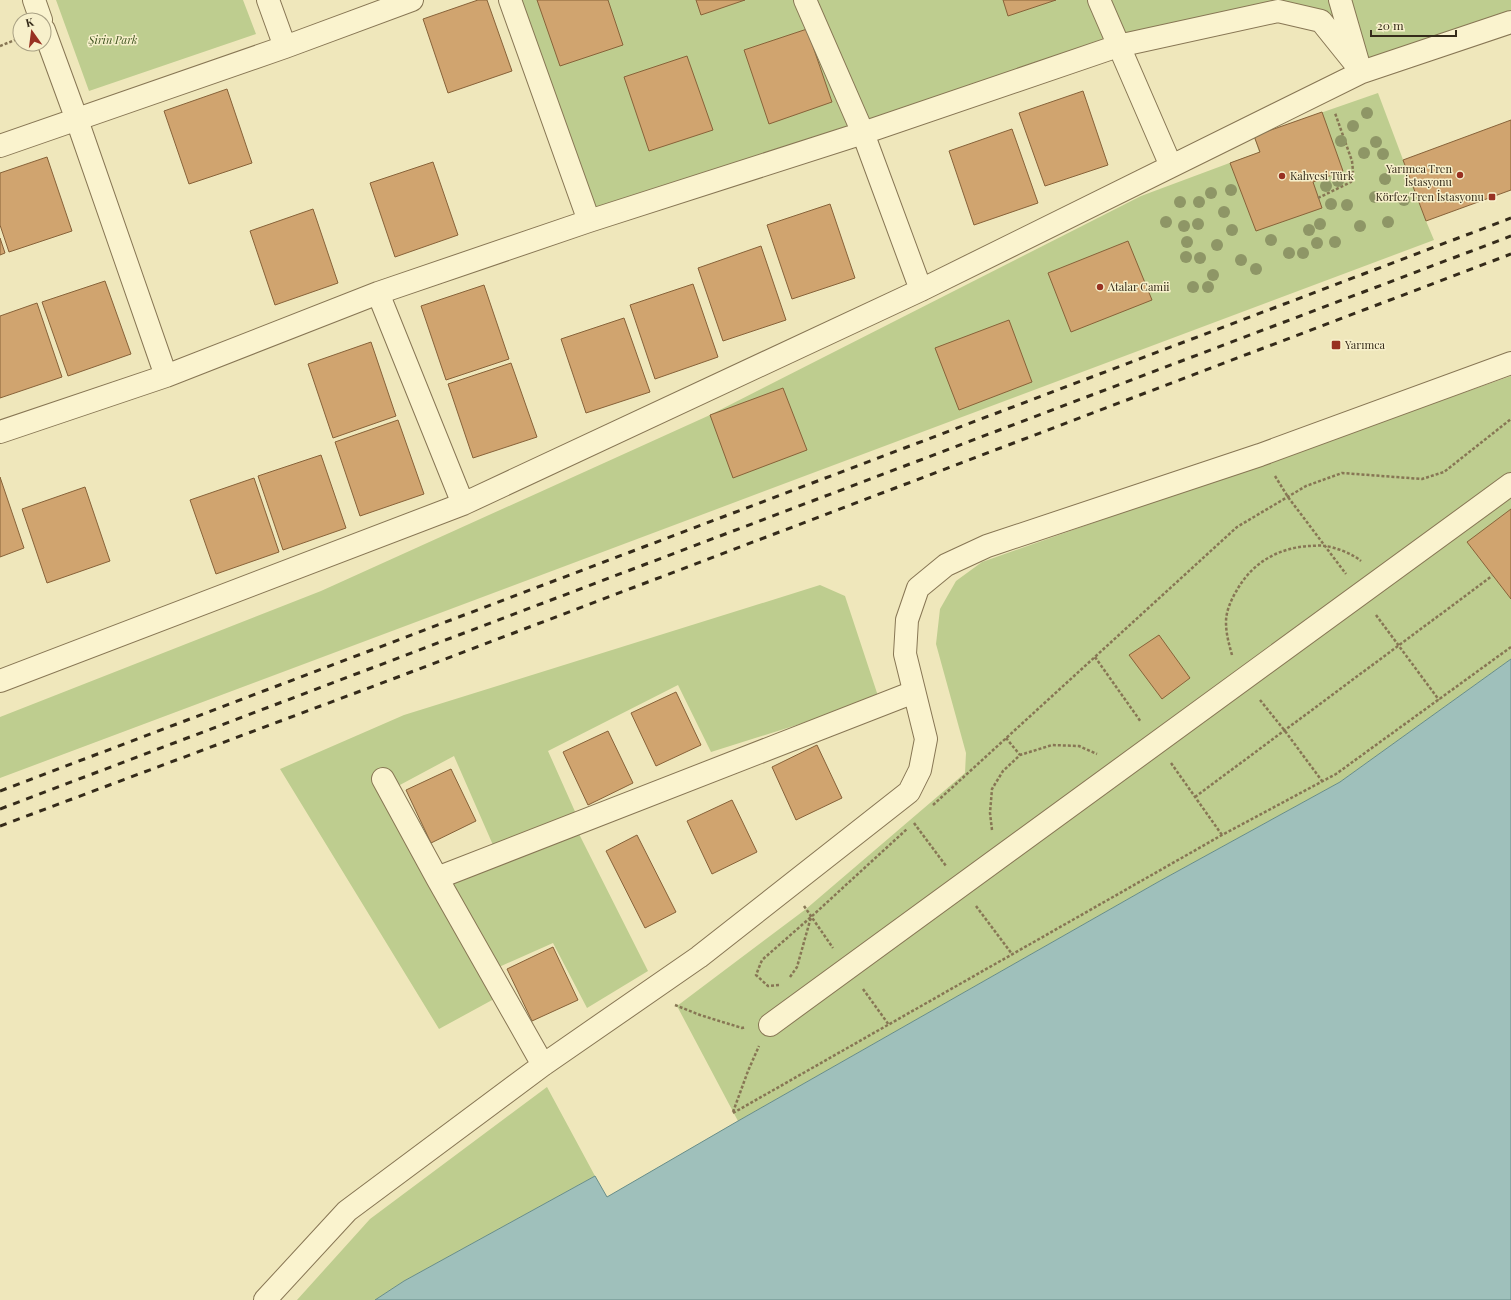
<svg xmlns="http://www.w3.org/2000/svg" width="1511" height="1300" font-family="'Playfair Display',serif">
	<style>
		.green { fill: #becd8f }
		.water { fill: #9fc0bb; stroke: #678d89 }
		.building { fill: #d0a46f; stroke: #876239 }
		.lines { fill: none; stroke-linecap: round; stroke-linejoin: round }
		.minor-casing { stroke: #877654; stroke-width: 24 }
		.path { stroke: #877654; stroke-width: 2.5; stroke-dasharray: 3 2; stroke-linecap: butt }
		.minor { stroke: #faf3ce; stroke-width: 22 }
		.rail { stroke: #352b1a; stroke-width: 3; stroke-dasharray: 7 7; stroke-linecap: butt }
		.tree { fill: #8e9666 }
		.poi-dot { fill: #983122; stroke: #f7f0cb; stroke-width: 1.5 }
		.labels { text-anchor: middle; stroke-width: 3; stroke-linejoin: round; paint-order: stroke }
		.park-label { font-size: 11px; font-style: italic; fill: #3f5320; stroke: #f7f0cb }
		.poi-label { font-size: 11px; fill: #352b1a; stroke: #f7f0cb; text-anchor: start }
	</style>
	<rect width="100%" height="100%" fill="#efe7bb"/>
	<path class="green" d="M56,0h187l13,34 -167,57z
		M510,0h1001v22l-149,50 -41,-51 -43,-10 -160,35 -529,175z
		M1378,93l48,128 8,19 -1434,538v-61l321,-126 389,-176 431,-219 118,-44 -5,-16z
		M1511,376v283l-171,123 -182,100 -420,239 -61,-115 129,-97 159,-136 1,-20 -30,-109 4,-35 16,-28 26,-19z
		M820,585l25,11 34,103 -168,53 -33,-67 -130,66 29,65 -84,29 -39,-89 -56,30 -15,-7 -9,7 120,213 -55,30 -159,-260 124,-54z
		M579,834l69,137 -61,37 -34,-65 -54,24 -50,-82z
		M547,1087l48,89 -191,105 -29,19h-78l73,-81z"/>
	<path class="water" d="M1511,659v641h-1136l29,-19 191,-105 12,21 131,-76 420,-239 182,-100z"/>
	<path class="building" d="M478,0h9l25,71 -64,22 -25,-74z
		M537,0h71l15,45 -63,21z
		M696,0h49l-44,15z
		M1003,0h53l-48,16z
		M807,29l25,73 -63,22 -25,-74z
		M687,56l26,74 -64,21 -25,-74z
		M227,89l25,74 -63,21 -25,-73z
		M1083,91l25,74 -63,21 -26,-73z
		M1322,112l21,59 -30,11 9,26 -66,23 -26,-68 30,-11 -6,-16z
		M1511,120v70l-85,31 -23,-61z
		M1012,129l26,74 -64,22 -25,-74z
		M47,157l25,74 -63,21 -9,-27v-52z
		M433,162l25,73 -63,22 -25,-74z
		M830,204l25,74 -63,21 -25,-74z
		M313,209l25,74 -63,22 -25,-74z
		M0,238l5,15 -5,2z
		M1128,241l24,59 -81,32 -23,-59z
		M761,246l25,74 -63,21 -25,-73z
		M105,281l26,73 -63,22 -26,-74z
		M693,284l25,73 -63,22 -25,-74z
		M484,285l25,74 -63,21 -25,-74z
		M37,303l25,74 -62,21v-82z
		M624,318l26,74 -64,21 -25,-74z
		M1009,320l23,62 -73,28 -24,-62z
		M371,342l25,74 -63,22 -25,-74z
		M511,363l26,74 -64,21 -25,-74z
		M783,388l24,62 -74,28 -23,-63z
		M398,420l26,74 -64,22 -25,-74z
		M321,455l25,73 -63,22 -25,-74z
		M0,477l24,71 -24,9z
		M254,478l25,74 -63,22 -26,-74z
		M85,487l25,74 -63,22 -25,-74z
		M1511,509v90l-44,-57z
		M1159,635l31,43 -28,21 -33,-44z
		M676,692l25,53 -45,21 -25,-53z
		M608,731l25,52 -45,22 -25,-53z
		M817,745l25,53 -46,22 -24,-53z
		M451,769l25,52 -45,22 -25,-53z
		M732,800l25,52 -45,22 -25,-53z
		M637,835l39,77 -31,16 -39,-77z
		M553,947l25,53 -46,21 -25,-52z"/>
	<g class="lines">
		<defs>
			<path id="minor" d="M34,0l7,20
				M268,0l17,47
				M510,0l79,221
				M805,0l58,133 58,157
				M1099,0l72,166
				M1340,0l18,62
				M44,30l33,90 89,256
				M0,146l285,-99 127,-47
				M378,293l85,211
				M0,432l166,-56 212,-83 211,-72 274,-88 255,-87 160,-35 43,10 41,51
				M0,681l463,-177 458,-214 441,-218 149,-50
				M383,779l54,99 106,187
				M437,878l477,-186
				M770,1025l741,-541
				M265,1300l82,-89 196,-146 156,-108 210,-165 11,-22 6,-31 -21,-85 2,-34 11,-32 28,-23 41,-19 273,-91 251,-92"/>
		</defs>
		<use href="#minor" class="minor-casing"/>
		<path class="path" d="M0,46l20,-8
			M1318,198l33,-16 2,-11 -1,-10 -17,-48
			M1275,476l13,21 58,77
			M1376,615l63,85
			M1232,655c-3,-11 -6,-21 -6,-33 0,-11 5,-22 11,-32 15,-27 41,-42 72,-44 5,0 11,-1 16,0 10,1 28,8 36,15
			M1095,657l46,65
			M1260,700l25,31 37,50
			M1006,738l14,17
			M1171,763l51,72
			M1195,797l297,-221
			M933,805l304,-278 69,-41 36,-13 80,6 22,-7 67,-53
			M914,823l32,43
			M992,830l-2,-17 2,-24 11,-18 17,-16 32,-10 27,1 18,8
			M804,906l29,42
			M976,906l36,48
			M790,977l7,-10 14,-50
			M779,985l-11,1 -12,-11 6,-15 49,-43 96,-88
			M863,989l26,36
			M675,1005l25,10 42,13 4,-1
			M733,1112l15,-41 11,-25
			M733,1113l489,-278 114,-61 175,-127"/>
		<use href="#minor" class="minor"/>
		<path class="rail" d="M0,791l1511,-573
			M0,809l1511,-573
			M0,826l390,-146 1121,-426"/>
	</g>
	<g class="tree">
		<circle cx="1367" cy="113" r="6"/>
		<circle cx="1353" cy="126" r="6"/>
		<circle cx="1341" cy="141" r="6"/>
		<circle cx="1376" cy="142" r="6"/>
		<circle cx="1364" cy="153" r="6"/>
		<circle cx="1383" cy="154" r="6"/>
		<circle cx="1385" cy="179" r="6"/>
		<circle cx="1338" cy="181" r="6"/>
		<circle cx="1326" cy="186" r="6"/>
		<circle cx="1231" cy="190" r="6"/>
		<circle cx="1211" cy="193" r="6"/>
		<circle cx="1375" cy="197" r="6"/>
		<circle cx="1404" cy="200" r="6"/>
		<circle cx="1180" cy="202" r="6"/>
		<circle cx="1199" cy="202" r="6"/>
		<circle cx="1331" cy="204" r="6"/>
		<circle cx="1347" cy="205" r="6"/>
		<circle cx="1224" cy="212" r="6"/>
		<circle cx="1166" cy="222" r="6"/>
		<circle cx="1388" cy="222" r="6"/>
		<circle cx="1198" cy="224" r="6"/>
		<circle cx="1320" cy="224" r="6"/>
		<circle cx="1184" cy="226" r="6"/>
		<circle cx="1360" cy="226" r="6"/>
		<circle cx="1232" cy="230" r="6"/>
		<circle cx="1309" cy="230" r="6"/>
		<circle cx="1271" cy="240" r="6"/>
		<circle cx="1187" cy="242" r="6"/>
		<circle cx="1335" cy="242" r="6"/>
		<circle cx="1317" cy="243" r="6"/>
		<circle cx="1217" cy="245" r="6"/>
		<circle cx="1289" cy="253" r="6"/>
		<circle cx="1303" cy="253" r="6"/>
		<circle cx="1186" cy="257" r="6"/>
		<circle cx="1200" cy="258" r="6"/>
		<circle cx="1241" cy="260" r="6"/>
		<circle cx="1256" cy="269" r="6"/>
		<circle cx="1213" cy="275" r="6"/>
		<circle cx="1193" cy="287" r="6"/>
		<circle cx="1208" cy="287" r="6"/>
	</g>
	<g class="poi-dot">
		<circle cx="1460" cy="175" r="4"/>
		<circle cx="1282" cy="176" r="4"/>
		<rect x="1488" y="193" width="8" height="8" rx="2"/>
		<circle cx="1100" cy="287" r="4"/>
		<rect x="1331" y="340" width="10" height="10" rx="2"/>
	</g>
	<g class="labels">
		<g class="park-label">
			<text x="113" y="44">Şirin Park</text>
		</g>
		<g class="poi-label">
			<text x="1452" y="173" text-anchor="end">Yarımca Tren<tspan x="1452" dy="13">İstasyonu</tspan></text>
			<text x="1290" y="180">Kahvesi Türk</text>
			<text x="1484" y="201" text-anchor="end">Körfez Tren İstasyonu</text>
			<text x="1108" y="291">Atalar Camii</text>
			<text x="1345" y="349">Yarımca</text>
		</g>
	</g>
	<g transform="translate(32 32) rotate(346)"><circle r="19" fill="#f7f0cb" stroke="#a9a184"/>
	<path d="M0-3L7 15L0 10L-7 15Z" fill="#983122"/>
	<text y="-6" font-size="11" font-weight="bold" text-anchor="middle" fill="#352b1a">K</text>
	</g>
	<path d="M1371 30v6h85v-6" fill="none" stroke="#352b1a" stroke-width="2"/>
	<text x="1377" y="30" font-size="12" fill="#352b1a" stroke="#f7f0cb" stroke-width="3" paint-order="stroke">20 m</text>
</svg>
